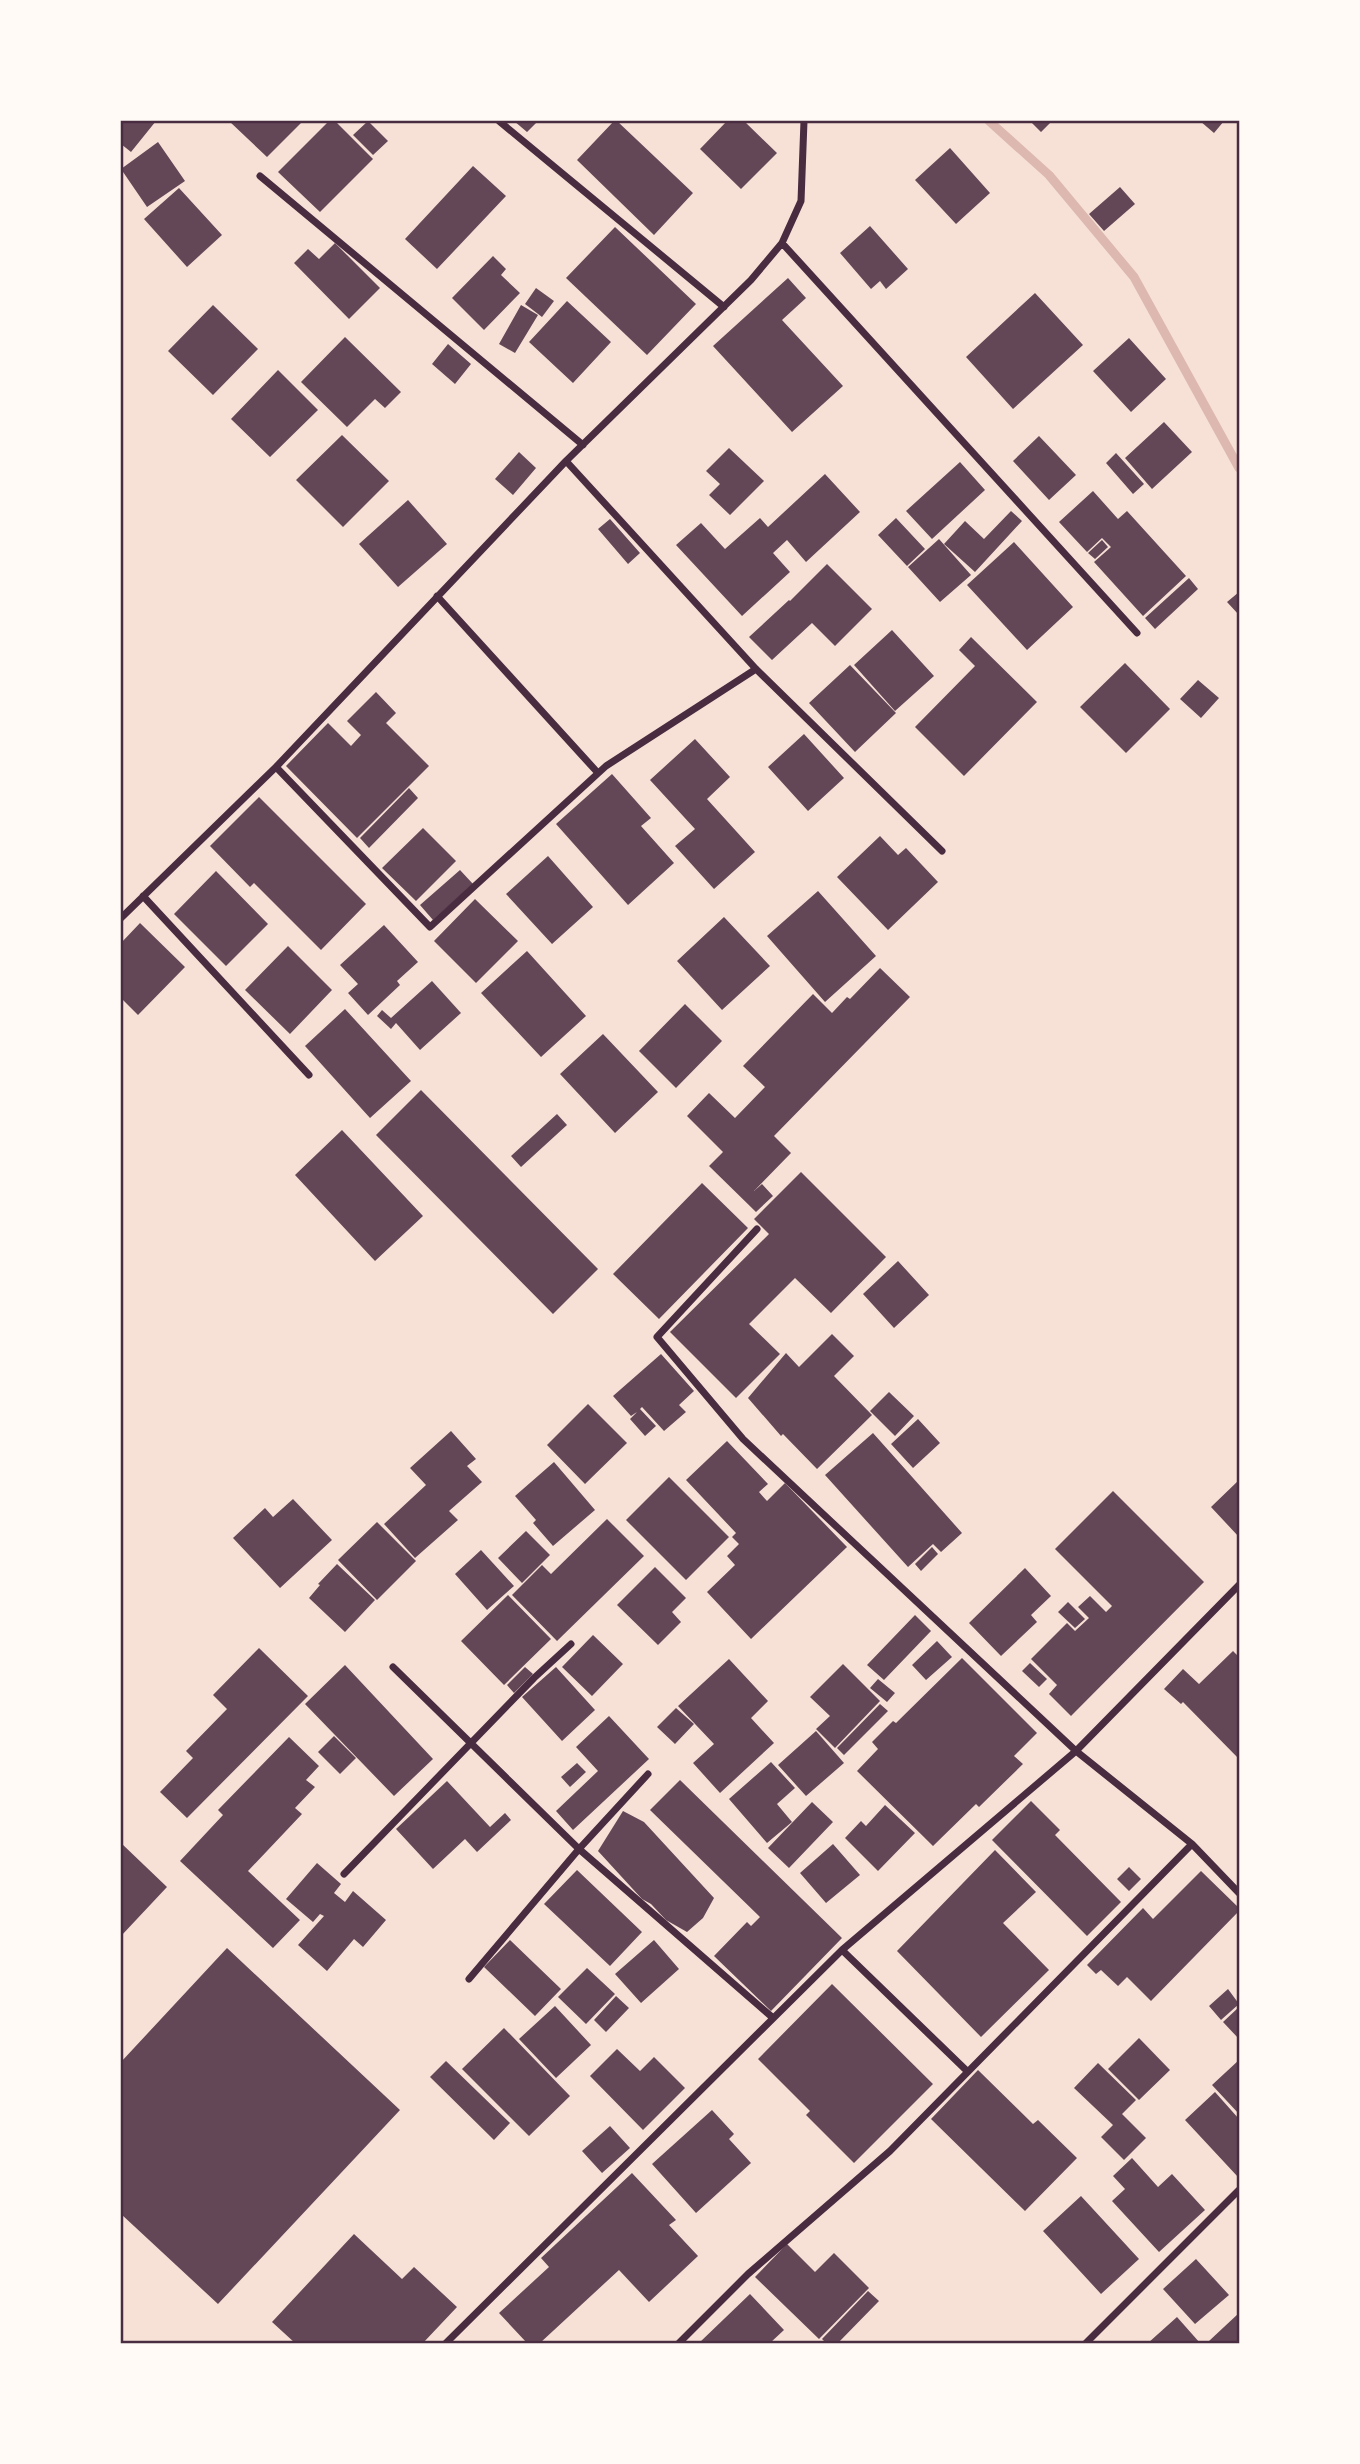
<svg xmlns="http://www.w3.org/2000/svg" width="1360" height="2464" font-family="'Roboto Serif',serif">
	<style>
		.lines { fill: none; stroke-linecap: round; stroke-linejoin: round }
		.stream { stroke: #dcb8b0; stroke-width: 9 }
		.building { fill: #644757 }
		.minor { stroke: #4a2c40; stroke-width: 7 }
		.neatline { fill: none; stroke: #4a2c40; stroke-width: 2.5 }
	</style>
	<rect width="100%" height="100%" fill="#f7e1d7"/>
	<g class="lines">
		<path class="stream" d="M989,121l60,54 85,102 105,191"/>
	</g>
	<path class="building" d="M121,121h35l-25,31 -10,-8z
		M229,121h74l-36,36z
		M329,121h6l38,38 -53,53 -42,-40z
		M368,121l20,20 -15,14 -20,-20z
		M514,121h24l-11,11z
		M614,121h3l76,72 -39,42 -77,-75z
		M727,121h17l33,32 -36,36 -41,-40z
		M1030,121h22l-11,11z
		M1200,121h24l-10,12z
		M158,142l27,39 -38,26 -26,-38z
		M950,148l40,45 -34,31 -41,-44z
		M473,166l33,30 -69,73 -32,-30z
		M1120,187l15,17 -31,27 -15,-17z
		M179,188l43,47 -35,32 -43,-48z
		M870,226l38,43 -22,20 -6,-8 -9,8 -31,-36z
		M615,227l81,77 -49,51 -81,-77z
		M335,243l45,45 -31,31 -55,-56 14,-14 11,10z
		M493,256l13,13 -5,6 19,18 -36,37 -32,-32z
		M788,278l18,20 -24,22 61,66 -51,46 -79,-86z
		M536,288l18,13 -12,16 -17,-13z
		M1035,293l48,52 -70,64 -47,-52z
		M567,301l44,41 -38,41 -44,-41z
		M213,305l45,44 -45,46 -45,-44z
		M521,305l17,10 -23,38 -16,-9z
		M345,337l56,55 -16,16 -10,-9 -28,28 -46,-45z
		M1129,338l37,41 -35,33 -38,-41z
		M448,344l23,20 -16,20 -23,-20z
		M278,370l40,40 -48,47 -39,-38z
		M1164,422l28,30 -40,37 -27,-31z
		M342,435l47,46 -46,46 -47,-47z
		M1039,436l37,39 -27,25 -36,-39z
		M729,448l35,33 -34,34 -21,-20 11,-11 -14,-13z
		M519,452l17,16 -23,27 -18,-16z
		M1116,453l28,31 -11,10 -27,-31z
		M960,462l25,28 -53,49 -26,-28z
		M825,474l35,38 -54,50 -19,-22 -14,13 17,19 -48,44 -66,-71 25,-22 24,26 35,-31 8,9z
		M1093,491l25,28 9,-8 59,65 -43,40 -49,-54 17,-15 -9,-9 -15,14 -28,-30z
		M408,500l39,44 -49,43 -39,-43z
		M1011,511l11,10 -47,51 -31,-28 21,-23 19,18z
		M896,518l29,31 -18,17 -29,-31z
		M610,519l30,34 -12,11 -30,-35z
		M939,539l32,36 -31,27 -32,-35z
		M1102,540l6,7 -13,12 -7,-6z
		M1014,542l59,65 -46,43 -60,-65z
		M827,564l45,45 -37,37 -23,-23 -40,37 -23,-23 40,-37 1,1z
		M1189,578l9,11 -43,40 -10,-11z
		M1239,592v23l-12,-13z
		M892,630l42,46 -39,35 -41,-46z
		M971,637l66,65 -73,74 -49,-49 60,-61 -16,-16z
		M1125,663l45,46 -44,44 -46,-46z
		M850,665l46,48 -41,39 -46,-49z
		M1198,680l21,18 -18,20 -21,-19z
		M376,692l20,21 -10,10 43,43 -72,72 -71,-72 42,-43 23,23 10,-11 -14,-14z
		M804,734l40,44 -36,33 -40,-44z
		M695,739l35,38 -23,22 48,53 -41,37 -39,-43 20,-17 -45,-49z
		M612,774l39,44 -10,8 33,37 -46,42 -72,-81z
		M409,788l9,10 -49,50 -9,-10z
		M259,797l107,107 -45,46 -67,-67 -4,4 -40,-41z
		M423,828l33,33 -40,40 -34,-33z
		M880,836l18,19 8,-7 32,34 -50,48 -51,-53z
		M548,856l45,51 -41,37 -46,-50z
		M460,870l13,14 -40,36 -13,-15z
		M216,871l52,53 -42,42 -52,-52z
		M818,891l58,65 -51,46 -58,-66z
		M475,899l43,42 -42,42 -42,-42z
		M724,917l46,49 -48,44 -45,-49z
		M140,923l45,44 -47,48 -17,-17v-55z
		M384,925l34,37 -21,19 3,4 -32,30 -20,-22 10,-9 -18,-19z
		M288,946l44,44 -42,44 -45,-44z
		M527,951l59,65 -45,41 -60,-64z
		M880,968l30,29 -136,139 17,17 -37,38 8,-7 11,12 -17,16 -47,-46 14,-14 -36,-36 22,-23 26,25 30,-31 -22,-21 70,-72 19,19 15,-16 3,2z
		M432,981l29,32 -41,37 -24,-27 -5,6 -14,-13 5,-6 9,8z
		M685,1004l37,37 -46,47 -37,-37z
		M345,1009l66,72 -41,37 -65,-72z
		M603,1034l55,58 -43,41 -55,-59z
		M421,1090l177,179 -45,45 -177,-179z
		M557,1114l10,11 -46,42 -10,-11z
		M342,1130l81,86 -48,45 -80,-86z
		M801,1172l85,85 -55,56 -36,-35 -46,46 31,30 -44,44 -66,-66 99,-98 -15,-15z
		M702,1183l46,45 -89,91 -46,-45z
		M898,1261l31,34 -35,33 -31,-34z
		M832,1334l22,22 -20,20 38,39 -55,54 -34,-35 -2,2 -33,-38 38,-45 13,14z
		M661,1354l33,37 -15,14 7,7 -22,19 -22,-24 -2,2 16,17 -11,10 -15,-17 7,-7 -6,4 -18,-20z
		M889,1392l25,24 -19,20 -25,-25z
		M588,1404l39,39 -42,41 -38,-39z
		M918,1419l22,24 -27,25 -22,-24z
		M451,1431l25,28 -9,7 15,16 -33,29 9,9 -43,38 -31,-34 42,-39 -16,-17z
		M873,1433l89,100 -21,19 -8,-8 -25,23 -83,-92z
		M727,1441l41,43 -9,8 8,9 18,-18 62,64 -96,92 -44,-47 28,-27 -8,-9 12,-12 -7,-7 4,-4 -50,-53z
		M554,1462l41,48 -42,36 -20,-23 3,-3 -21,-24z
		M669,1477l60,60 -43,43 -60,-60z
		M1239,1480v57l-28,-30z
		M1113,1491l91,91 -133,134 -22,-22 8,-9 -26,-26 36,-36 8,8 14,-13 -11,-11 12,-11 16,16 6,-6 -57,-57z
		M293,1499l39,41 -52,48 -47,-50 32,-30 8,9z
		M607,1519l37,37 -87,85 -45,-46 30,-30 9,9z
		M377,1522l39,39 -39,39 -39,-40z
		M526,1531l24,24 -28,28 -24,-25z
		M932,1547l6,7 -17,17 -6,-7z
		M481,1550l33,36 -27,24 -32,-36z
		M337,1564l38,36 -30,32 -36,-34 11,-13 -2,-1z
		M655,1567l31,31 -14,14 9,10 -23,23 -41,-40z
		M1025,1568l26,28 -20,19 6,7 -36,34 -32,-33z
		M508,1595l43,44 -47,46 -43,-44z
		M1068,1602l17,17 -10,9 -17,-16z
		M915,1615l16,16 -47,49 -17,-15z
		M593,1635l30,29 -31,32 -30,-29z
		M937,1641l15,16 -26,23 -14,-15z
		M259,1648l49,48 -121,122 -27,-26 33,-34 -7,-7 41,-42 -14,-14z
		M1233,1651l6,6v102l-56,-57 -2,2 -17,-15 19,-20 16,15z
		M962,1658l75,75 -23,23 9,8 -44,43 -3,-3 -43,42 -76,-75 21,-22 -6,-7 21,-21 3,2z
		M729,1659l39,42 -17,17 23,25 -54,50 -27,-30 21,-19 -36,-38z
		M1030,1663l17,16 -8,8 -17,-16z
		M843,1664l37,37 -45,47 -19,-19 14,-13 -20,-19z
		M345,1665l88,94 -39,37 -89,-92z
		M525,1667l8,7 -19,19 -7,-8z
		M556,1667l39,43 -33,31 -40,-44z
		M878,1679l17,14 -8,9 -17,-14z
		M880,1704l8,7 -44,44 -7,-7z
		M676,1708l18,16 -19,20 -18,-17z
		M609,1716l40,43 -76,71 -17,-19 42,-40 -22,-24z
		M816,1731l28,32 -38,33 -28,-31z
		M334,1736l22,22 -16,16 -22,-22z
		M289,1737l30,29 -13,14 9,7 -20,21 7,6 -54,57 52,49 -27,28 -93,-87 43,-46 -5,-5z
		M771,1762l24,26 -18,16 15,18 -25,21 -38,-44z
		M577,1763l9,9 -16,15 -9,-10z
		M680,1780l162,158 -71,73 -57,-55 33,-34 4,4 9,-9 -110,-107z
		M447,1781l43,46 15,-14 6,7 -34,32 -12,-13 -32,30 -37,-40z
		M1031,1801l29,29 -5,5 66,67 -34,34 -95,-96z
		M812,1802l21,20 -44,46 -21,-20z
		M885,1805l30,28 -37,38 -33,-33 16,-17 5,5z
		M623,1811l21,11 70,76 -11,20 -16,14 -21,-12 -15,-16 -9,-5 -44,-48z
		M121,1843l46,44 -46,49z
		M833,1844l27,31 -34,28 -26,-30z
		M995,1850l41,42 -33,31 46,47 -68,67 -84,-86z
		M317,1863l24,21 -7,9 11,9 8,-11 33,29 -23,27 -9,-8 -27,32 -29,-26 26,-29 -4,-2 -7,8 -27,-23z
		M1129,1867l12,12 -12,12 -12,-12z
		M577,1870l65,62 -32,34 -66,-62z
		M1201,1871l38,37v3l-88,90 -24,-24 -9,9 -17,-16 -5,4 -9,-9 56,-57 10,11z
		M510,1940l51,49 -26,27 -51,-49z
		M654,1940l25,29 -38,34 -26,-29z
		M227,1948l173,162 -182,194 -97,-90v-152z
		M587,1968l28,26 -29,30 -28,-27z
		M832,1984l101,100 -79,79 -48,-48 4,-4 -52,-52z
		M1228,1989l11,15 -18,16 -12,-14z
		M616,1996l13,12 -23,24 -12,-12z
		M555,2006l36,39 -35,33 -37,-39z
		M1239,2007v32l-16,-17z
		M504,2028l66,68 -41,40 -67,-67z
		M1139,2038l31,32 -31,30 -31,-31z
		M617,2049l23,22 14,-14 31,31 -42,42 -53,-54z
		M1239,2060v54l-27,-29z
		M446,2061l64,62 -16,17 -64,-63z
		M1098,2063l38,37 -14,14 24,24 -22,22 -23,-23 12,-12 -39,-37z
		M978,2070l55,54 5,-4 39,38 -52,53 -94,-92z
		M1215,2092l24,27 -1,58 -53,-57z
		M712,2110l22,24 -5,5 22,24 -55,50 -44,-49z
		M610,2126l20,22 -28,25 -20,-22z
		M1132,2158l26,29 14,-13 33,36 -46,42 -47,-51 13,-12 -12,-13z
		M632,2173l44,47 -7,5 29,31 -49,46 -30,-32 -79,73h-13l-28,-30 50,-46 -8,-9z
		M1081,2196l58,63 -38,35 -58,-63z
		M354,2234l48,45 12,-12 43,40 -34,36h-128l-23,-21z
		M787,2244l28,28 19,-19 35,35 -50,51 -64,-62z
		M1196,2259l33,36 -34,29 -32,-35z
		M868,2291l11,10 -41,42h-12l-4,-4z
		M750,2294l34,36 -14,13h-71z
		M1239,2313v30h-28l-2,-2z
		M1177,2317l23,26h-52z"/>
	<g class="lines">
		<path class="minor" d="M499,121l225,186
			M260,176l323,269
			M782,243l355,390
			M566,461l190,208 186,182
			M437,596l161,177
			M276,767l154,160 176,-161 150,-97
			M143,896l166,179
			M121,918l155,-151 290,-306 185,-181 31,-37 19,-42 3,-80
			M757,1229l-100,108 86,102 333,312 116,93 47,49
			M393,1667l186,182 193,168
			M344,1874l190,-196 37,-34
			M842,1950l125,121
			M469,1979l110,-130 69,-75
			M446,2343l396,-393 234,-199 163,-166
			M679,2343l69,-69 142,-123 302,-307
			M1086,2343l153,-153"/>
	</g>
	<rect width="1360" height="2464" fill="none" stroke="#fffaf5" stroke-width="245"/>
	<rect x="122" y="122" width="1116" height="2220" class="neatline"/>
</svg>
